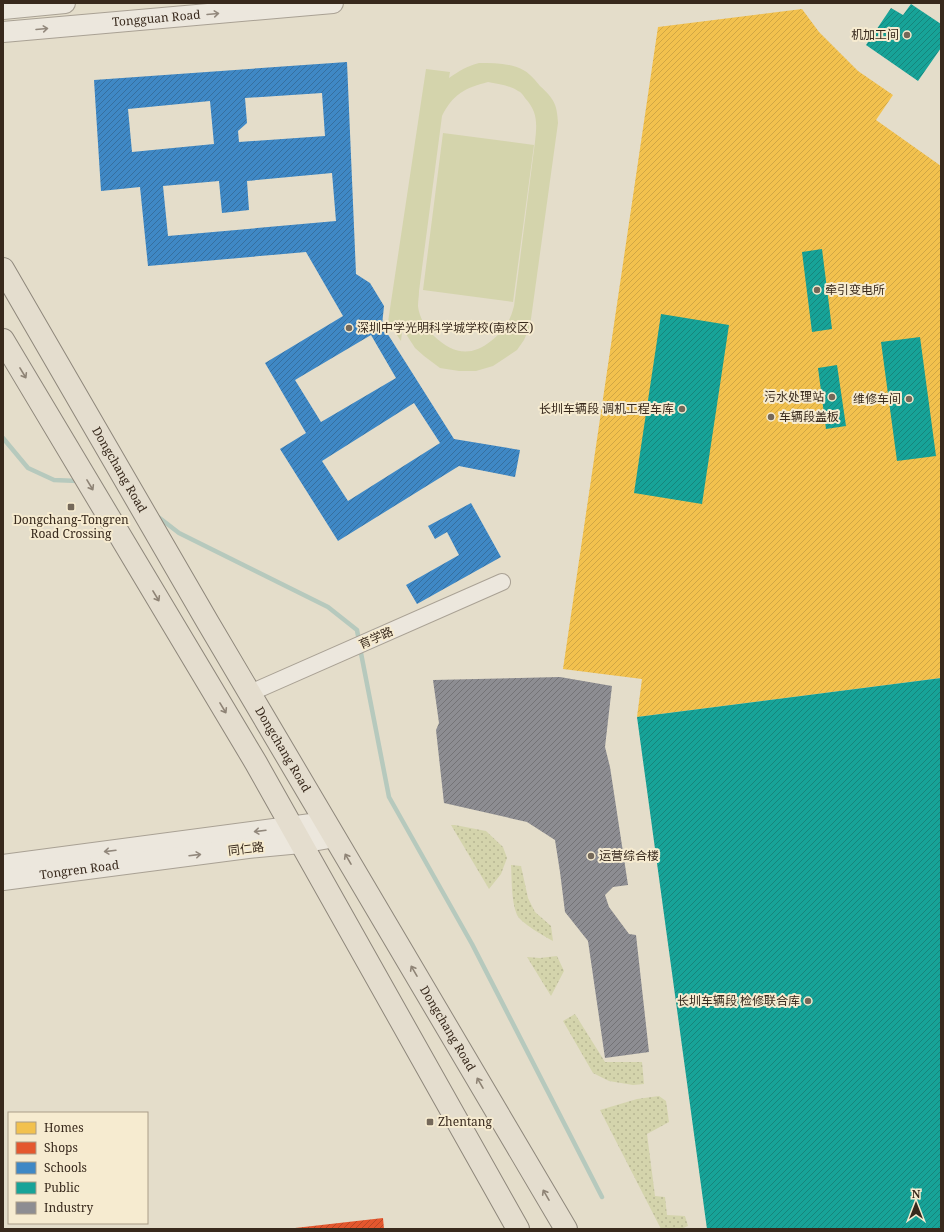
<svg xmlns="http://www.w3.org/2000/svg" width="944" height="1232" font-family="'Noto Serif','Noto Sans SC',serif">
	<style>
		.grass { fill: url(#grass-dots) }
		.garden { fill: #d4d4ac; fill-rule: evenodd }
		.homes { fill: url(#homes-hatch) }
		.shops { fill: url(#shops-hatch) }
		.schools { fill: url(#schools-hatch); fill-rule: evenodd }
		.public { fill: url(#public-hatch) }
		.industry { fill: url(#industry-hatch) }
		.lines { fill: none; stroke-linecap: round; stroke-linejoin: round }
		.stream { stroke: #b6c9bd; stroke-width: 4.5 }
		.minor-casing { stroke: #a9a194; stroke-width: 18 }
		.tertiary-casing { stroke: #a9a194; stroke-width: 22 }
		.primary-casing { stroke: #8e877b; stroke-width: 24 }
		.minor { stroke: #ece7dd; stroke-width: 16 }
		.tertiary { stroke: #ece7dd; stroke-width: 20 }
		.primary { stroke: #e4ddce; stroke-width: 22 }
		.oneway { stroke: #92887c }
		.oneway2 { stroke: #8e8375 }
		.poi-dot { fill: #746859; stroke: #f6ebd0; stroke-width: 1.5 }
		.labels { text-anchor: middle; stroke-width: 4; stroke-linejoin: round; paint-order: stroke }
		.street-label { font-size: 12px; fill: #38291c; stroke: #f6ebd0 }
		.poi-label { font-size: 12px; fill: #38291c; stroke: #f6ebd0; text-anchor: end }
	</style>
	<defs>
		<pattern id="grass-dots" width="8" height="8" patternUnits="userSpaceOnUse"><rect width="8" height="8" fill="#d4d4ac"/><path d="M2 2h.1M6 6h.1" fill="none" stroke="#b7b693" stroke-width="1.8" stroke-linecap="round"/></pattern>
		<pattern id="homes-hatch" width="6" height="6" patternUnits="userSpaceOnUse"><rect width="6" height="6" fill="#f2c14e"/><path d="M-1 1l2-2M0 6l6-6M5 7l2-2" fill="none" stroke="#d0a644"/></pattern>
		<pattern id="shops-hatch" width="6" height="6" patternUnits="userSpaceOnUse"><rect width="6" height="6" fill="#e4572e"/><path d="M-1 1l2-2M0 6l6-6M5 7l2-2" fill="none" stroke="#ba4826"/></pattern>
		<pattern id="schools-hatch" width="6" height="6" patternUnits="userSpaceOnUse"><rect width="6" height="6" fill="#3f88c5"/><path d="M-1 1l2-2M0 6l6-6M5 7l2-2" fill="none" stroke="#366f9f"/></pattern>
		<pattern id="public-hatch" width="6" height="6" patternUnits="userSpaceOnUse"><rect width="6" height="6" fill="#17a398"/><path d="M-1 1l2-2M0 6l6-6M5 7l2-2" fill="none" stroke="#16857b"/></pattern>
		<pattern id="industry-hatch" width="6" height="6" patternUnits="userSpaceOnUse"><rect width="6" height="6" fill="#8d8d92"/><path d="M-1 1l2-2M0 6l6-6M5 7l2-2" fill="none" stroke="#747376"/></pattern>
	</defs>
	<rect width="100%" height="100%" fill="#e4ddca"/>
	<path class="grass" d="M451,825h4l31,6 17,16 4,11 -6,16 -12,15z
		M511,865l10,1 7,32 7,14 16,14 2,15c-9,-5 -32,-18 -36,-26 -6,-15 -5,-34 -6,-50z
		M557,956l7,15 -13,25 -24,-39 13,1z
		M575,1014l30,48h37l2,22 -11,1 -24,-4 -16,-8 -30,-52z
		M659,1096l7,5 3,21 -22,12 8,62 10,1 2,18 18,1 3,10 -7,3h-20l-61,-119 37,-11z"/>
	<path class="garden" d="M479,63c16,0 32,0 46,8 5,3 11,10 15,15 14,13 17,18 18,37l-28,203 -6,14 -7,10 -24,16 -17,5h-17l-19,-3 -16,-12 -9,-8 -9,-14 -3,-10 -2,17 -13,-19 38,-253 24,3 -1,6c10,-7 18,-12 30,-15zM488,82c9,2 22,3 30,9 3,1 5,4 7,7 13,14 12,26 10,44l-21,164c-4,16 -10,25 -23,35 -21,17 -39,12 -57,-5 -8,-7 -15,-19 -16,-30 0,-5 1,-10 1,-15l23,-175c11,-22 23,-28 46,-34z
		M443,133l91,12 -21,157 -90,-12z"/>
	<path class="homes" d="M802,9l17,23 39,39 35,24 -17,25 65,46v512l-304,39 5,-38 -79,-10 95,-642z
		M939,683l2,17 -28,4 1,13 7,-1 3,18 -35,4 -2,-18 10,-2 -1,-9 -46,6 2,12 5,-1 3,18 -33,4 -3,-18 11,-1 -1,-12 -36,5 -3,-21 28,-4 2,10 24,-3 -2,-11 44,-6 1,12 18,-2v-5l10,-2 -1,-4z
		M941,783v17l-19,3 2,13 6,-1 2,18 -34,4 -2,-18 10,-2 -1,-9 -46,6 2,12 5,-1 2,18 -32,4 -3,-18 11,-1 -1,-12 -36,5 -3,-21 28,-4 2,10 24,-3 -2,-11 44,-6 1,12 18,-2v-5l10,-2v-4z
		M911,908l1,12 19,-3 -1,-5 11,-1v13l-8,1 2,13 6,-1v18l-32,4 -2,-19 10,-1 -1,-9 -45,5 1,13 5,-1 3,18 -33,4 -3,-18 12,-2 -2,-11 -36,4 -3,-21 28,-3 2,10 24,-4 -2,-11z
		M932,1028l1,12 8,-2v39l-11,2 -3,-19 11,-1 -1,-9 -46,5 2,13 5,-1 2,18 -32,4 -3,-18 11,-2 -1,-11 -36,4 -3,-21 28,-3 1,10 25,-4 -2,-11z
		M937,1172h4v52l-24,4 -3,-19 11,-1 -1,-12 -36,5 -3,-21 28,-4 1,10 25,-3z"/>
	<path class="shops" d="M383,1218l1,11h-89v-1z"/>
	<path class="schools" d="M347,62l9,212 14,9 14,23 -2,19 72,114 66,11 -5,27 -56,-11 -121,75 -58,-92 26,-16 -41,-70 78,-47 -37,-64 -158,14 -8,-79 -39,4 -7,-111zM322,93l3,43 -86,6 -1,-11 9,-8 -2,-25zM210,101l4,43 -82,8 -4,-43zM332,173l4,48 -168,15 -5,-50 56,-5 3,32 27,-3 -2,-29zM371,335l25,43 -75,44 -26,-42zM414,403l26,40 -92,58 -26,-40z
		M471,503l30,54 -84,47 -11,-19 53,-30 -12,-23 -12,7 -7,-13z"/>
	<path class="public" d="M911,4l30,20v24l-23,33 -52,-36 25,-37 12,7z
		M822,249l10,80 -20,3 -10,-80z
		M661,314l68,11 -27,179 -68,-11z
		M920,337l16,119 -39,5 -16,-119z
		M837,365l9,61 -20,3 -8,-61z
		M941,678v551h-234l-70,-512z"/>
	<path class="industry" d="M560,677l52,9 -7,61 5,20 18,118 -15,2 -8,8 4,12 20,27 7,1 13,117 -44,6 -17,-117 -23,-29 -5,-40 -5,-32 -28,-18 -83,-19 -8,-73 3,-7 -6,-43z"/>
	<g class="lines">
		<path class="stream" d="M3,438l25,30 26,12 24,1
			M157,516l22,17 149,74 29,23 2,11
			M360,648l29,149 83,147 130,253"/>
		<defs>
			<path id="minor" d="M250,693l252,-111"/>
			<g id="tertiary">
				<path d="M3,9l62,-6"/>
				<path id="s1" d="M3,32l330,-29"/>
				<path d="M3,865l323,-43"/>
				<path id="s2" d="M3,880l245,-32 53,-5 34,-6"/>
			</g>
			<g id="primary">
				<path id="s3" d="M3,269l204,352 359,608"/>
				<path d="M3,340l253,423 262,466"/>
			</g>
		</defs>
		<use href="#minor" class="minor-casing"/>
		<use href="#tertiary" class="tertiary-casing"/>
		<use href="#primary" class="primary-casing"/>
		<use href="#minor" class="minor"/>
		<use href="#tertiary" class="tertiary"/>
		<use href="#primary" class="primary"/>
	</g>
	<defs><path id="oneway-shaft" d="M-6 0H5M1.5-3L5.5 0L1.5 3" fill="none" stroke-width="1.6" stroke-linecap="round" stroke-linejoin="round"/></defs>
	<g class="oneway">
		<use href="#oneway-shaft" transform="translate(213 14) rotate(-5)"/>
		<use href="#oneway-shaft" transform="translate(42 29) rotate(-5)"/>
		<use href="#oneway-shaft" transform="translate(260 831) rotate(173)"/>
		<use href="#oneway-shaft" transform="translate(110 851) rotate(173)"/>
		<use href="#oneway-shaft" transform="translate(195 855) rotate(-7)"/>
	</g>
	<g class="oneway2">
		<use href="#oneway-shaft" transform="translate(23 373) rotate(59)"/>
		<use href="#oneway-shaft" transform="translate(90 485) rotate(59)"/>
		<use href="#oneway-shaft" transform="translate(156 596) rotate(59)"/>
		<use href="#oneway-shaft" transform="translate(223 708) rotate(59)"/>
		<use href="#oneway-shaft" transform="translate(348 859) rotate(-120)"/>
		<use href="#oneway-shaft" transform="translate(414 971) rotate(-120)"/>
		<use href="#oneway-shaft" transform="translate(480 1083) rotate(-120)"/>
		<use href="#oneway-shaft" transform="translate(546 1195) rotate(-120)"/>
	</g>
	<g class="poi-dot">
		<circle cx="907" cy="35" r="4"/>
		<circle cx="817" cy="290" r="4"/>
		<circle cx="349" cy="328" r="4"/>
		<circle cx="832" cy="397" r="4"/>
		<circle cx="909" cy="399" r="4"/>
		<circle cx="682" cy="409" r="4"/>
		<circle cx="771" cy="417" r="4"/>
		<rect x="67" y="503" width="8" height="8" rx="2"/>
		<circle cx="591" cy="856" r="4"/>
		<circle cx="808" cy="1001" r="4"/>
		<rect x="426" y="1118" width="8" height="8" rx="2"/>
	</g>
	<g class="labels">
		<g class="street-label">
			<text dy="4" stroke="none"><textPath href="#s1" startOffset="154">Tongguan Road</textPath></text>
			<text dy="4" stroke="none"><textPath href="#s3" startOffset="232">Dongchang Road</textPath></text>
			<text transform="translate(376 638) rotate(-24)" y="4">育学路</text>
			<text dy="4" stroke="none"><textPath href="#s3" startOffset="556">Dongchang Road</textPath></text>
			<text transform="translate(246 849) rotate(-7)" y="4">同仁路</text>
			<text dy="4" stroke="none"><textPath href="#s2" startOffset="77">Tongren Road</textPath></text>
			<text dy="4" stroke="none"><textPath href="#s3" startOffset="880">Dongchang Road</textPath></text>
		</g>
		<g class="poi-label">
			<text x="899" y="39">机加工间</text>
			<text x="825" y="294" text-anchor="start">牵引变电所</text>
			<text x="357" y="332" text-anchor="start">深圳中学光明科学城学校(南校区)</text>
			<text x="824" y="401">污水处理站</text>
			<text x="901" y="403">维修车间</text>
			<text x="674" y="413">长圳车辆段 调机工程车库</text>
			<text x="779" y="421" text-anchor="start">车辆段盖板</text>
			<text x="71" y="524" text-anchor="middle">Dongchang-Tongren<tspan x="71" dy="14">Road Crossing</tspan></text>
			<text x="599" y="860" text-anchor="start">运营综合楼</text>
			<text x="800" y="1005">长圳车辆段 检修联合库</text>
			<text x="438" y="1126" text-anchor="start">Zhentang</text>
		</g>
	</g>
	<rect width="944" height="1232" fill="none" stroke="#38291c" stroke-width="8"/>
	<rect x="8" y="1112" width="140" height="112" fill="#f6ebd0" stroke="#aa9d88"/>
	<rect x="16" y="1122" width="20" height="12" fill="#f2c14e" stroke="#aa9d88"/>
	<text x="44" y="1132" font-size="12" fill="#38291c">Homes</text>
	<rect x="16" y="1142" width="20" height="12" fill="#e4572e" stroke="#aa9d88"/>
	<text x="44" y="1152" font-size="12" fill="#38291c">Shops</text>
	<rect x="16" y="1162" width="20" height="12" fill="#3f88c5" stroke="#aa9d88"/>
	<text x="44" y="1172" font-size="12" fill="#38291c">Schools</text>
	<rect x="16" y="1182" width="20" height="12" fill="#17a398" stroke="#aa9d88"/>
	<text x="44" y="1192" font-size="12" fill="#38291c">Public</text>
	<rect x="16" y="1202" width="20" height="12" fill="#8d8d92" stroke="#aa9d88"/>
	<text x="44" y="1212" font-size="12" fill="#38291c">Industry</text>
	<g transform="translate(916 1204)" stroke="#f6ebd0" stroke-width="3" paint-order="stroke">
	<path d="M0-3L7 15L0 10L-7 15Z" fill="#38291c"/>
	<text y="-6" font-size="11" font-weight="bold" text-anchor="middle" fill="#38291c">N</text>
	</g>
</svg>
